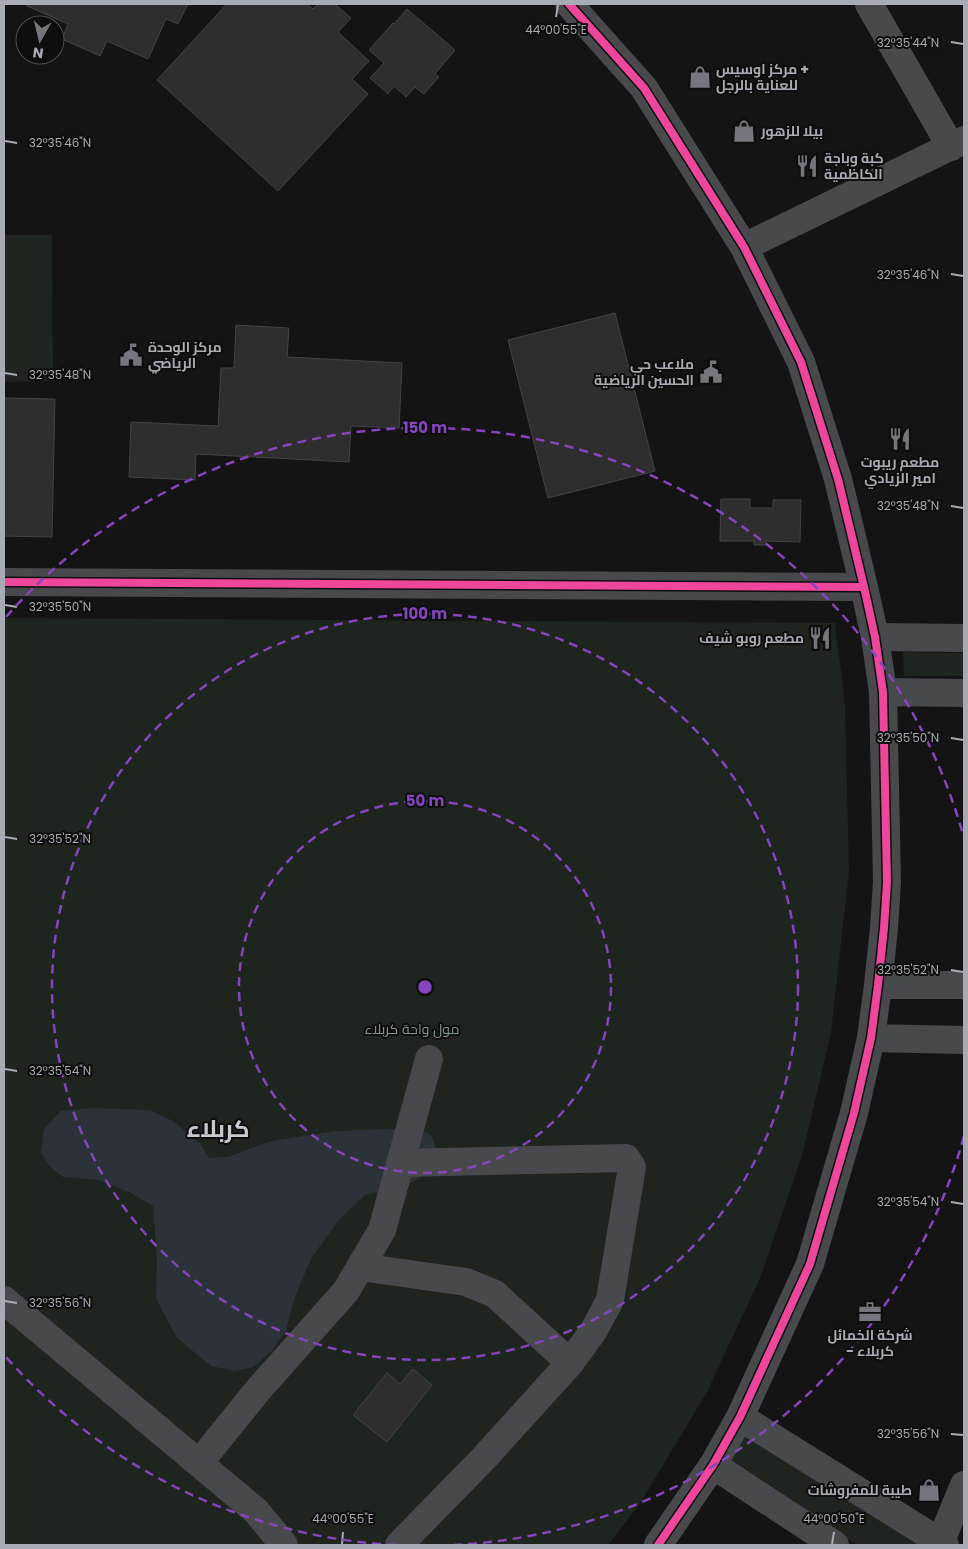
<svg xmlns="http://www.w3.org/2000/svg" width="968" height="1549" font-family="Poppins,Cairo,sans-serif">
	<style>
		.green { fill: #1e241e }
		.water { fill: #2c3338 }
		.building { fill: #2e2e2f; stroke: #434447 }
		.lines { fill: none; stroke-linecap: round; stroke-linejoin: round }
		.minor { stroke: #48494c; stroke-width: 28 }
		.cycleway-casing { stroke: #0e0e0f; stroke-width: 11 }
		.cycleway { stroke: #ed469a; stroke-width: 8 }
		.ticks { fill: none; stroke: #a6abb4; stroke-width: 2 }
		.ring { fill: none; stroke: #8445bd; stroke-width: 2.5; stroke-dasharray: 9 6 }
		.labels { text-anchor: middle; stroke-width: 4; stroke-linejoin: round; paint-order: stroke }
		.poi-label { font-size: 14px; font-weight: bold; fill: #a6abb4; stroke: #0e0e0f; text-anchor: start }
		.park-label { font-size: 14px; fill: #7e9d7f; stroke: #0e0e0f }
		.town-label { font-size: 24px; font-weight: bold; fill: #c6cad0; stroke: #0e0e0f }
		.ticks-label { font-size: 12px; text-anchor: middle; fill: #a6abb4; stroke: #0e0e0f; stroke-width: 4; stroke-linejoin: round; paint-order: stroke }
		.centre { fill: #8445bd; stroke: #0e0e0f; stroke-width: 2.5 }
		.ring-label { font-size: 15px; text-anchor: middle; font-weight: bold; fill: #8445bd; stroke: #0e0e0f; stroke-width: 4; stroke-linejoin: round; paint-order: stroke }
	</style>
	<rect width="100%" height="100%" fill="#141414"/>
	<path class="green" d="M4,235h48l1,146 -49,1z
		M4,618l831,5 10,81 4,167 -18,162 -29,123 -42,122 -53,114 -68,113 -31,40h-604z
		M903,652l61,1v23h-60z
		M746,1434l174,111h-63l-129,-83z"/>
	<path class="water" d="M94,1108l56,2 23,11 27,22 9,15 19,-1 43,-16 65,-10 81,-3 14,7 7,18 -6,17 -21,13 -24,8 -22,4 -27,26 -26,36 -17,39 -9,34 -14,21 -19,16 -19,4 -23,-5 -34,-28 -21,-39 1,-42 -4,-51 -22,-13 -32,-13 -36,-3 -13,-10 -9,-15 3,-23 17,-18z"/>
	<path class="building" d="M28,4h160l-10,20 -12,-5 -18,40 -41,-18 -7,15 -38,-17 6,-15 -41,-18z
		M227,4h80l6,5 5,-5h17l16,14 -13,14 31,29 -17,18 16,15 -90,97 -121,-111z
		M407,9l48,41 -20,24 4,3 -15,17 -9,-7 -9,10 -12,-11 -6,8 -18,-16 14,-15 -15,-13 24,-27 1,1z
		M615,313l40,158 -107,27 -40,-158z
		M236,325l53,3 -2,29 115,6 -3,65 -48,-2 -2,36 -153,-8 -1,26 -66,-3 2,-55 87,4 3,-58h13z
		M4,398l51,1 -3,138 -48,-1z
		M721,499h29v9h23v-8h28l-1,42 -34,-1v4h-12v-4h-34z
		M413,1369l19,16 -45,57 -34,-27 34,-42 13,11z"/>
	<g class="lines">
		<path class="minor" d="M569,4l75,84 100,159 57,115 37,117 26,108 11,50 8,55 4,190 -3,46 -6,57 -7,53 -17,75 -44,151 -70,153 -27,48 -55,80
			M869,4l82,143
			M744,247l220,-107
			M4,582l860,5
			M875,637l89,1
			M883,692l81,1
			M878,985h86
			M871,1038l93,2
			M360,1267l106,15 29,12 75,69
			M4,1300l252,211 28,34
			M740,1417l205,128
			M199,1463l59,-73 88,-99 36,-61 47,-171
			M713,1465l122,80
			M940,1543l24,-58
			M399,1545l85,-87 86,-95 24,-33 16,-30 22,-133 -6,-9 -226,5"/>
		<defs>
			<path id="cycleway" d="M569,4l75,84 100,159 57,115 37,117 26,108 11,50 8,55 4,190 -3,46 -6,57 -7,53 -17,75 -44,151 -70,153 -27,48 -55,80
				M4,582l860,5"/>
		</defs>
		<use href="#cycleway" class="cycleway-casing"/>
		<use href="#cycleway" class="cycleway"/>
	</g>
	<path class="ticks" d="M556,17l2,-12M951,42l12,2M5,141l12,2M951,274l12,2M5,373l12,2M951,506l12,2M5,605l12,2M951,738l12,2M5,837l12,2M951,970l12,2M5,1069l12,2M951,1202l12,2M5,1301l12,2M951,1434l12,1M342,1544l1,-12M832,1544l2,-12"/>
	<g class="ring">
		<circle cx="425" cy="987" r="186"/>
		<circle cx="425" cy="987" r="373"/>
		<path d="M964 1136A559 559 0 0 1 454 1545M396 1545A559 559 0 0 1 6 1357M6 617A559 559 0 0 1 964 838"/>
	</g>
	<defs>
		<symbol id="shop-bare" viewBox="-9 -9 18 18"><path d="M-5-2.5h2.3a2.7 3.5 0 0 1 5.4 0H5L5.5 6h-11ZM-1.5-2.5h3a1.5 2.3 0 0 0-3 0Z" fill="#73767c" stroke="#0e0e0f" stroke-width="2.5" paint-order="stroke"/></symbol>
		<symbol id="restaurant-bare" viewBox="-9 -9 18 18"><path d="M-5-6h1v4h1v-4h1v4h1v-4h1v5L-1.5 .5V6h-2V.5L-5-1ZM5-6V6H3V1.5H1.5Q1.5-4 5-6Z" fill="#73767c" stroke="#0e0e0f" stroke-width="2.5" paint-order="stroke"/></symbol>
		<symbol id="civic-bare" viewBox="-9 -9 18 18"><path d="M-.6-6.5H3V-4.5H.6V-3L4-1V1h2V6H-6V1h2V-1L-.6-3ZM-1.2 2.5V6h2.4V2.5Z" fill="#73767c" stroke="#0e0e0f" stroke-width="2.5" paint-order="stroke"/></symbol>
		<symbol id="office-bare" viewBox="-9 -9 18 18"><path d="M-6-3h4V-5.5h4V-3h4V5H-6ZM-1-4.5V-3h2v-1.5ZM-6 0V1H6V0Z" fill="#73767c" stroke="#0e0e0f" stroke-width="2.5" paint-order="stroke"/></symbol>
	</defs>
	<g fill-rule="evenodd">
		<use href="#shop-bare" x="684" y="61" width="32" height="32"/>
		<use href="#shop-bare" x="728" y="115" width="32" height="32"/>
		<use href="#restaurant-bare" x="791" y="150" width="32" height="32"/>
		<use href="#civic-bare" x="115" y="339" width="32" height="32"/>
		<use href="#civic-bare" x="695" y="356" width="32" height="32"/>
		<use href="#restaurant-bare" x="884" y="423" width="32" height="32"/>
		<use href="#restaurant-bare" x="804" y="622" width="32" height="32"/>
		<use href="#office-bare" x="854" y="1296" width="32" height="32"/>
		<use href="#shop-bare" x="913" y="1474" width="32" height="32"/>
	</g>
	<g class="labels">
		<g class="poi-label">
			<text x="716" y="74">مركز اوسيس +<tspan x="716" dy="16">للعناية بالرجل</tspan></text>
			<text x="761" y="136">بيلا للزهور</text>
			<text x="824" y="163">كبة وباجة<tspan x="824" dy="16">الكاظمية</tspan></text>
			<text x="148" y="352">مركز الوحدة<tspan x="148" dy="16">الرياضي</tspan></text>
			<text x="694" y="369" text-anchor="end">ملاعب حي<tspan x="694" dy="16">الحسين الرياضية</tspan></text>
			<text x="900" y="467" text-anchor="middle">مطعم ريبوت<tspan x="900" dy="16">امير الزيادي</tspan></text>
			<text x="804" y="643" text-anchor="end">مطعم روبو شيف</text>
			<text x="870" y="1340" text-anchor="middle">شركة الخمائل<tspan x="870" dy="16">- كربلاء</tspan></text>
			<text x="912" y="1495" text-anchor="end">طيبة للمفروشات</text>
		</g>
		<g class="park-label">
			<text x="412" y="1034">مول واحة كربلاء</text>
		</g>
		<g class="town-label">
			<text x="218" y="1137">كربلاء</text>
		</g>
	</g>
	<g class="ticks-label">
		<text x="556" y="34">44°00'55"E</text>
		<text x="908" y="47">32°35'44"N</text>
		<text x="60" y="147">32°35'46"N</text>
		<text x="908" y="279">32°35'46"N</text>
		<text x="60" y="379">32°35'48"N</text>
		<text x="908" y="510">32°35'48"N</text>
		<text x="60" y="611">32°35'50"N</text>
		<text x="908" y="742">32°35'50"N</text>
		<text x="60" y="843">32°35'52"N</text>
		<text x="908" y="974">32°35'52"N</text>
		<text x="60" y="1075">32°35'54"N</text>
		<text x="908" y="1206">32°35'54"N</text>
		<text x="60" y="1307">32°35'56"N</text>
		<text x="908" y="1438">32°35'56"N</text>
		<text x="343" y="1523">44°00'55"E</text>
		<text x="834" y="1523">44°00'50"E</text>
	</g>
	<circle cx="425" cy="987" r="8" class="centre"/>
	<g class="ring-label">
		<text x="425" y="433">150 m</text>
		<text x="425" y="619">100 m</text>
		<text x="425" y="806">50 m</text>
	</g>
	<rect width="968" height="1549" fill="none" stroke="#a6abb4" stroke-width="10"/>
	<g transform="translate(40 40) rotate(188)"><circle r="24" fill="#0e0e0f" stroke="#4b4d51"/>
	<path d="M0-4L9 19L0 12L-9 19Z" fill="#73767c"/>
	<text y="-8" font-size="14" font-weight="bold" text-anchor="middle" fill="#a6abb4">N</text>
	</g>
</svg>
